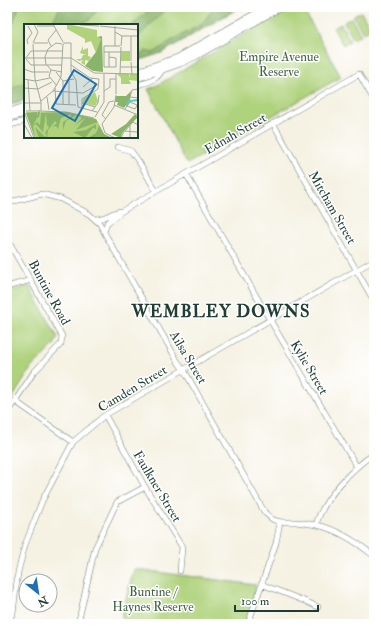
<svg xmlns="http://www.w3.org/2000/svg" width="381" height="631" font-family="'IM FELL Double Pica',serif">
	<style>
		.green { fill: #afd27b; stroke: #678858 }
		.forest { fill: #8bb46b; stroke: #557850 }
		.lines { fill: none; stroke-linecap: round; stroke-linejoin: round }
		.minor-casing { stroke: #6a7c71; stroke-width: 6 }
		.secondary-casing { stroke: #6a7c71; stroke-width: 8 }
		.minor { stroke: #fff; stroke-width: 5 }
		.secondary { stroke: #fff; stroke-width: 7 }
		.labels { text-anchor: middle; stroke-width: 3; stroke-linejoin: round; paint-order: stroke }
		.park-label { font-size: 13px; fill: #436246; stroke: #fff }
		.street-label { font-size: 13px; fill: #1f3d34; stroke: #fff }
		.district-label { font-size: 17px; font-weight: bold; letter-spacing: 1px; fill: #1f3d34; stroke: #fff }
		.inset-river { fill: none; stroke: #5bc7d4; stroke-width: 2 }
		.inset-road { fill: none; stroke: #9faa9d; stroke-width: 1 }
		.view { fill: #1f6fb2; fill-opacity: 0.15; stroke: #1f6fb2; stroke-width: 2 }
		.inset-edge { fill: none; stroke: #1f3d34; stroke-width: 2 }
	</style>
	<rect width="100%" height="100%" fill="#fff"/>
	<filter id="ink" filterUnits="userSpaceOnUse"><feTurbulence type="fractalNoise" baseFrequency=".025" numOctaves="2"/><feDisplacementMap in="SourceGraphic" scale="8" xChannelSelector="R" yChannelSelector="G"/><feConvolveMatrix kernelMatrix="1 2 1 2 8 2 1 2 1" color-interpolation-filters="sRGB"/></filter>
	<filter id="wash" filterUnits="userSpaceOnUse"><feTurbulence type="fractalNoise" baseFrequency=".012" numOctaves="4" result="noise"/><feDisplacementMap in="SourceGraphic" scale="16" xChannelSelector="R" yChannelSelector="G"/><feGaussianBlur stdDeviation="0.9" result="paint"/><feColorMatrix in="noise" values="0 0 0 0 0 0 0 0 0 0 0 0 0 0 0 0 0 1.4 0 .05"/><feComposite in="paint" operator="in"/></filter>
	<g filter="url(#wash)">
		<rect width="100%" height="100%" fill="#f5f2e3"/>
		<path class="green" d="M7,7h234l-80,46 -24,8v-36h-112v75l-18,6z
			M291,7h11l39,70 -154,87 -39,-75 6,-2z
			M361,12l10,17 -8,4 -10,-17z
			M351,18l10,17 -8,4 -9,-17z
			M341,24l9,17 -7,4 -10,-17z
			M29,286l29,51 -4,8 -23,23 -24,39v-115z
			M134,569l122,16 -10,39h-125l1,-11z"/>
		<path class="forest" d="M7,7h12l-12,31z
			M60,7h40l-11,13 -9,5h-29z
			M150,7h18l-31,31v-13h-5l13,-11z
			M214,7h25l-78,46 -24,8v-4l9,-6 6,2 5,-2 9,-7 36,-20z
			M25,80v19l-18,5v-13l17,-8z"/>
	</g>
	<g filter="url(#ink)">
		<g class="lines">
			<defs>
				<path id="minor" d="M137,85c11,-3 20,-4 25,-15
					M273,123l101,178
					M7,126l18,-5
					M118,147l13,4 8,11 17,29
					M186,174l84,146 87,147
					M7,203l35,-9 19,5 28,15 11,10 4,8 74,130 6,8 81,143c3,2 6,6 9,7 7,3 15,2 22,2 7,1 14,2 21,3 22,5 40,17 57,31
					M95,219c11,0 16,-7 26,-8
					M104,232l3,-9 15,-12 237,-137 15,26
					M7,239l55,97 -1,8 -27,28 -27,41
					M7,287l24,-7
					M15,401l58,41
					M105,415l40,72 37,60 -2,24
					M316,525c7,-26 36,-57 58,-71
					M261,584l46,18 11,5
					M7,623l6,-10 5,-41 7,-27 17,-44 31,-59 32,-27 269,-155
					M78,624l17,-76 22,-46 28,-15
					M248,624l28,-81 4,-21"/>
				<path id="secondary" d="M137,72l41,-14 90,-51
					M137,78l43,-15 17,-8 83,-48
					M7,113l18,-6
					M7,118l18,-5"/>
			</defs>
			<use href="#minor" class="minor-casing"/>
			<use href="#secondary" class="secondary-casing"/>
			<use href="#minor" class="minor"/>
			<use href="#secondary" class="secondary"/>
		</g>
	</g>
	<g class="labels">
		<g class="park-label">
			<text x="279" y="61">Empire Avenue<tspan x="279" dy="15">Reserve</tspan></text>
			<text x="153" y="596">Buntine /<tspan x="153" dy="15">Haynes Reserve</tspan></text>
		</g>
		<g class="street-label">
			<text transform="translate(235 133) rotate(-30)" y="5">Ednah Street</text>
			<text transform="translate(333 207) rotate(60)" y="5">Mitcham Street</text>
			<text transform="translate(50 292) rotate(61)" y="5">Buntine Road</text>
			<text transform="translate(189 357) rotate(59)" y="5">Ailsa Street</text>
			<text transform="translate(310 367) rotate(59)" y="5">Kylie Street</text>
			<text transform="translate(132 388) rotate(-31)" y="5">Camden Street</text>
			<text transform="translate(158 486) rotate(59)" y="5">Faulkner Street</text>
		</g>
		<g class="district-label">
			<text x="221" y="317">WEMBLEY DOWNS</text>
		</g>
	</g>
	<g transform="translate(24 24)">
		<rect width="114" height="114" fill="#f5f2e3"/>
		<path d="M43,0l30,6v7l4,2 -5,14 -5,-12 -6,2v-4l-18,-10zM59,22v4l5,-2v8l3,1 -2,4 -4,-1v5l-4,-2 2,-3 -4,1 -3,-2h5l2,-4h3l-6,-2zM97,27h9v10h-9zM93,50h12v4l1,-4h8v7l-9,-1 2,4h-10v-6zM71,68l3,9 -3,5 -12,-3v-4zM43,88l29,7 8,15 8,4h-77l-9,-26z" fill="#afd27b"/>
		<path d="M78,12l1,36 -10,-1 -8,-5 11,-14 5,-13 -4,-2zM107,67l-1,9 -6,8 -7,-3 1,-3h-3l1,-6h10zM13,88v4l1,-4h2l-1,5 -2,1 -4,7 4,-3 3,3 1,-12 26,-1 29,7 8,15 8,4h-24l8,-5 3,-7 -1,-4 -22,8 9,-12 -11,8 8,-8 -6,-3 -10,6 -3,9v-8l8,-5v-3l-10,4 -3,11 -2,-3 -4,1 5,-4 -2,-2 -7,9 -1,8h-8l-4,-11 10,10 2,-2 -2,-2 4,-6 -2,-2 -1,-12 -3,19 -7,-8 -3,2 2,12 -9,-25zM111,90l3,3 -16,16 -1,5 -10,-4 15,-10zM72,100v5l-3,-1 -8,10 -12,-6 13,-2z" fill="#8bb46b"/>
		<path class="inset-river" d="M102,82l4,-5 8,-1"/>
		<path class="inset-road" d="M29,0l10,18M56,1l19,1M13,2h17M76,2l38,4M91,8l7,4 -1,10M98,12h16M107,12v25M9,19l5,-11 -4,-8M10,19h14M39,19h8v29l5,8M4,20l-1,-4 5,-7 -4,-7M9,20l2,35 6,23v9M27,22l-3,-6 8,-10M91,22v-20M80,28h17M85,33l7,1v9h-12v-21h16M0,34h47l23,15 44,1M2,34l5,-7h31M2,35l5,6h31M107,38l1,12M22,41l-1,-8 3,-8 8,-6 6,1M23,41l4,5 11,2M47,41l19,13 9,1 -1,10 -16,10v10M85,43v-15M97,43h17M0,45l8,3h17M27,46l-2,6 8,10M32,48l7,9 11,-2M92,49v21M96,50l1,-27M0,55l11,2 15,-3M4,56l2,31M52,56l2,27 19,5M45,57v23M59,63l10,-9M0,64l14,1 14,-7M31,64l1,16 20,1M114,65l-6,1 -2,7 8,1M29,67l30,2 16,-9M80,67l6,-4v-8h6M23,73l2,13M17,77l12,-10 8,-14 2,-33M0,79h17M58,79l13,4M39,80v-23M90,81l24,10M103,82l8,3 3,-5M101,85l5,-7 7,3M0,87l10,27M2,87h14M14,87l28,1 28,6M68,87l6,-8 1,-8M71,93l9,-15v-28M82,95l-4,-4 7,-13 5,-1M0,100l8,14M78,100l12,-17 2,-12M78,100l3,9 10,5M101,107l8,-9 5,3M97,114l3,-7 13,1M106,114v-13M114,114v-13"/>
		<path class="view" d="M50,46l22,14 -21,37 -23,-13z"/>
		<rect width="114" height="114" class="inset-edge"/>
	</g>
	<rect width="381" height="631" fill="none" stroke="#fff" stroke-width="24"/>
	<g transform="translate(38 593) rotate(150)"><circle r="19" fill="#ffffff" stroke="#a5b1ae"/>
	<path d="M0-3L7 15L0 10L-7 15Z" fill="#1f6fb2"/>
	<text y="-6" font-size="11" font-weight="bold" text-anchor="middle" fill="#1f3d34">N</text>
	</g>
	<path d="M235 605v6h83v-6" fill="none" stroke="#1f3d34" stroke-width="2"/>
	<text x="241" y="605" font-size="12" fill="#1f3d34" stroke="#ffffff" stroke-width="3" paint-order="stroke">100 m</text>
</svg>
